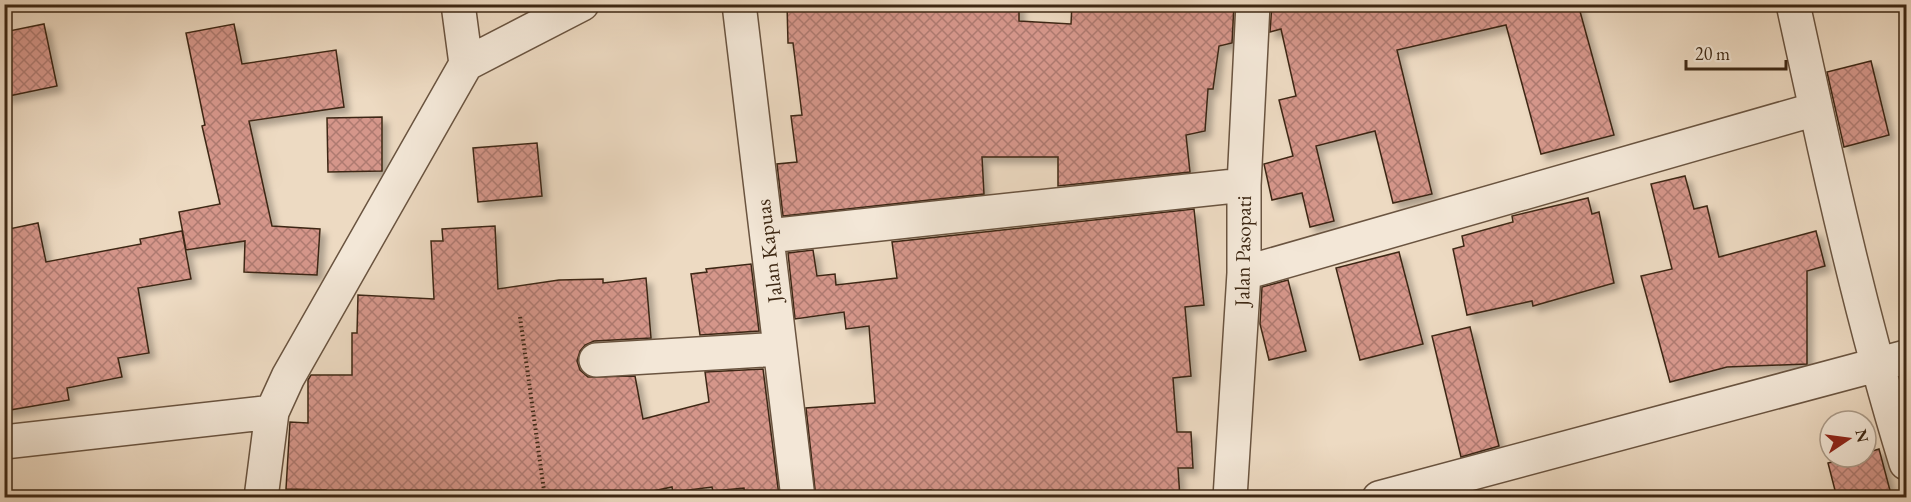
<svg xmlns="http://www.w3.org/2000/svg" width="1911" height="502" font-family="'EB Garamond',serif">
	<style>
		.building { fill: url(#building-cross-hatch); stroke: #3e2814; stroke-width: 1.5; filter: url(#shadow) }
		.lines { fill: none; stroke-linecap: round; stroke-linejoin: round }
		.street-casing { stroke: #6a5440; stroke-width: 36 }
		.path { stroke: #3e2814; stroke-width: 4; stroke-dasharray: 1.5 3; stroke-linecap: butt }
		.street { stroke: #f3e7d7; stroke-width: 33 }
		.labels { text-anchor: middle; stroke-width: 4.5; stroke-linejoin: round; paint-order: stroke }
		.street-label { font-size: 21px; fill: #3e2814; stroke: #f3e7d7 }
	</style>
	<defs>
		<pattern id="building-cross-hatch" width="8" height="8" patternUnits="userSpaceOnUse" patternTransform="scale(1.5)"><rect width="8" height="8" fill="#d5968a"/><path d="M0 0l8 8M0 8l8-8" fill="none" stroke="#ae7a70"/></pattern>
		<filter id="shadow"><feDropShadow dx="5.5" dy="5.5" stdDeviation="3" flood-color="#0004"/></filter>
	</defs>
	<rect width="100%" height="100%" fill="#eddac2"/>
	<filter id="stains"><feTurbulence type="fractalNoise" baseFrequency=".00333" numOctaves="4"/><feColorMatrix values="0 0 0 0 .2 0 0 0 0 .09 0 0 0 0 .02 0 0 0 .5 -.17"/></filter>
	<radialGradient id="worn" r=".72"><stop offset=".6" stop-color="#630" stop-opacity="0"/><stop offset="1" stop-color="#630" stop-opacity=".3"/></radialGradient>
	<path class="building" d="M787,4h232v17l52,3 1,-20h162l-2,39 -13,3 -6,43h-5l-3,42 -19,4 4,37 -132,14v-29h-76l2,37 -201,22 -6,-52 20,-2 -6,-46 11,-1 -9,-72h-5z
		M1272,4h306l36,131 -73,19 -35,-129 -109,25 35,144 -39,9 -18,-72 -59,15 18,75 -24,6 -8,-34 -30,7 -8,-36 29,-8 -14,-56 17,-4 -15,-67 -11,3z
		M44,24l13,62 -53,11v-65z
		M234,24l8,40 94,-14 8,57 -95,14 23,105 48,3 -3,46 -73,-3 1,-31 -59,9 -7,-38 41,-8 -18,-78 3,-1 -19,-92z
		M1871,61l18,74 -45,12 -17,-75z
		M382,117v54l-54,1 -1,-54z
		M537,143l5,53 -64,6 -5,-54z
		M1685,176l9,33 13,-3 12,51 97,-26 9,35 -18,5v93l-80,3 -57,15 -29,-106 31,-7 -21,-85z
		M1588,198l4,16 7,-2 15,71 -81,23 -1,-5 -65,14 -14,-66 11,-3 -2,-10 51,-14 -1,-6z
		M1194,209l10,96 -19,2 6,69 -18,2 4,54h14l2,36h-15l2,30h-248l-1,-8 -115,8 -10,-90 69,-5 -6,-77 -23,3 -2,-17 -49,7 -7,-66 25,-3 4,26 18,-2 1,11 61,-7 -5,-36z
		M38,223l8,39 95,-18 -1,-5 42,-8 9,48 -53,9 11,65 -31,5 4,19 -55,11 2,12 -65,11v-181z
		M495,226l3,63 61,-9 44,-1v4l43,-5 5,60 -57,3 -9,4 -5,6 -3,10 3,9 8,7 47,-1 8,43 66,-17 -4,-30 58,-3 16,127 -34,2 -1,-10 -31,3 -1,-4 -39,5 -1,-5 -52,11h-70l-1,-6 -97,6 -126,-2v-6l-40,-1 4,-67 18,1v-43l3,-5h41v-42h5l1,-38 76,4 -3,-58h12l-1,-12z
		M1399,252l24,92 -63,16 -24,-92z
		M751,264l8,67 -59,4 -9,-61 16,-2 -1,-3z
		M1288,280l18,71 -37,9 -9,-36 2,-37z
		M1470,327l29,119 -38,11 -29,-121z
		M1879,449l13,49h-55l-9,-35 22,-6h16v-4z"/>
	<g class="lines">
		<defs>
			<path id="street" d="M739,4l59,494
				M1793,4l23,105
				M466,64l116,-60
				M768,236l476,-51
				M1244,273l572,-164c26,120 54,237 90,354
				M596,360l184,-11
				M4,442l268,-30
				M261,498l11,-86 16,-35 178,-313 -8,-60
				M1230,498l14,-225v-88l9,-181
				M1379,498l527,-141"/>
		</defs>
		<use href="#street" class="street-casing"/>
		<path class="path" d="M520,317l25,181"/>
		<use href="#street" class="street"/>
	</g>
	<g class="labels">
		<g class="street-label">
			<text transform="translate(769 251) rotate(-97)" y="7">Jalan Kapuas</text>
			<text transform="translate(1243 251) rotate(-89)" y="7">Jalan Pasopati</text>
		</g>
	</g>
	<rect width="1911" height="502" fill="none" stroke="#eddac2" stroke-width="24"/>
	<rect x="6" y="6" width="1899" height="490" fill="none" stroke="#3e2814" stroke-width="3"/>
	<rect x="12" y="12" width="1887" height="478" fill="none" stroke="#3e2814" stroke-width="1.5"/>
	<g transform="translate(1848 439) rotate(77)"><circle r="28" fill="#f3e7d7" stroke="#ab9b89" stroke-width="1.5"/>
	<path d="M0-4.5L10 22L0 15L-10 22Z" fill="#8f2418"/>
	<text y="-9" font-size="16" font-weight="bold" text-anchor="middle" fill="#3e2814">N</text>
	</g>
	<path d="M1686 60v9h100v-9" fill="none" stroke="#3e2814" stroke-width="3"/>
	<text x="1695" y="60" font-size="18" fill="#3e2814" stroke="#f3e7d7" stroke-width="4.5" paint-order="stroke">20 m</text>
	<rect width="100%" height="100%" filter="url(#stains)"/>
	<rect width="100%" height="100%" fill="url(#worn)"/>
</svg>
